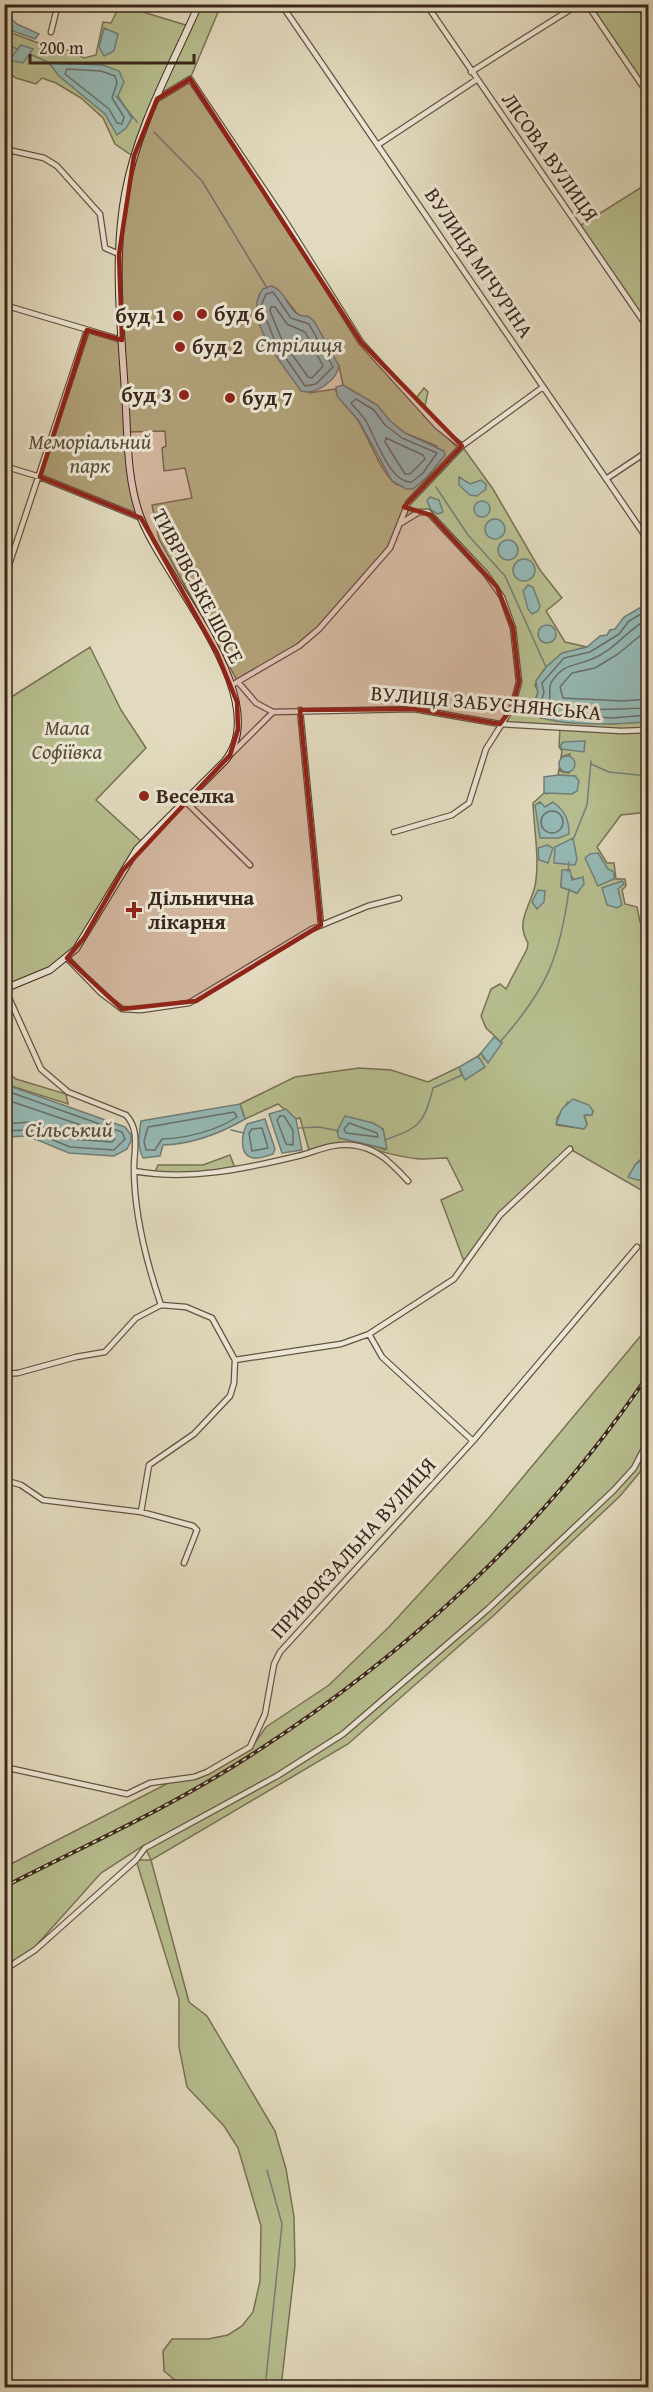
<svg xmlns="http://www.w3.org/2000/svg" width="653" height="2392" font-family="'Gentium Book Plus',serif">
	<style>
		.green { fill: #b7be8f; stroke: #787255; stroke-width: 1.5; fill-rule: evenodd }
		.water { fill: #95bab7; stroke: #717f79; stroke-width: 1.5 }
		.lines { fill: none; stroke-linecap: round; stroke-linejoin: round }
		.shore { stroke: #687069; stroke-width: 1.5 }
		.stream { stroke: #717f79; stroke-width: 1.5 }
		.minor-casing { stroke: #645344; stroke-width: 7 }
		.secondary-casing { stroke: #3a261b; stroke-width: 8 }
		.minor { stroke: #ece7d5; stroke-width: 4.5 }
		.secondary { stroke: #ece7d5; stroke-width: 6 }
		.rail-casing { stroke: #3a261b; stroke-width: 4 }
		.rail { stroke: #ece7d5; stroke-width: 1.5; stroke-dasharray: 4.5; stroke-linecap: butt }
		.marked { fill: #8f2418; fill-opacity: 0.2; stroke: #8f2418; stroke-width: 4.5; stroke-linejoin: round }
		.poi-dot { fill: #8f2418; stroke: #ece7d5; stroke-width: 2 }
		.labels { text-anchor: middle; stroke-width: 6; stroke-linejoin: round; paint-order: stroke }
		.street-label { font-size: 21px; fill: #3a261b; stroke: #ece7d5 }
		.poi-label { font-size: 21px; font-weight: bold; fill: #3a261b; stroke: #ece7d5; text-anchor: start }
		.park-label { font-size: 21px; font-style: italic; fill: #594c38; stroke: #ece7d5 }
		.water-label { font-size: 22px; font-style: italic; fill: #514b42; stroke: #ece7d5 }
	</style>
	<rect width="100%" height="100%" fill="#e2dabe"/>
	<filter id="stains"><feTurbulence type="fractalNoise" baseFrequency=".00333" numOctaves="4"/><feColorMatrix values="0 0 0 0 .2 0 0 0 0 .09 0 0 0 0 .02 0 0 0 .5 -.17"/></filter>
	<radialGradient id="worn" r=".72"><stop offset=".6" stop-color="#630" stop-opacity="0"/><stop offset="1" stop-color="#630" stop-opacity=".3"/></radialGradient>
	<path class="green" d="M120,5l69,21 10,-21h22l-31,74 64,94 106,170 53,59 11,-14 4,4 -5,23 33,31h6l31,43 47,81 22,28 -16,13 19,31 22,5c-19,3 -46,18 -52,38l3,7 -4,12 6,14 71,6 37,-3v91l-27,3 -24,32 10,16h7l2,16h9l1,7 -4,4 3,14 12,3 3,15 8,4v232l-4,-2 -9,9 3,15 10,-1v15l-78,-45 -61,56 -44,59 -24,-64 22,-10 -16,-32c-9,0 -19,1 -28,1 -44,-4 -64,-24 -110,-9l-9,-32 -4,1 -18,-15 -33,15 -5,-15 55,-27 64,-9 32,2 37,12 31,-15 3,8 22,-8 -6,-11 3,-3 3,6 18,-16 -16,-15 -5,-12 10,-27 9,-5 6,5 21,-40 1,-6c-13,-21 2,-36 7,-57 5,-26 -1,-56 -2,-83l11,-10 3,1 28,-18 -17,-1 4,-24 -3,-4 1,-19 -60,-4 8,-9 10,-26 -3,-50 -18,-52 -66,-72 -7,-4 -23,12 -9,21 -86,97 -68,41 -79,-143 -7,-34 40,-7 -7,-30 -21,3 -2,-23 4,-2 -1,-15 -37,1 2,31 11,55 -101,-41 47,-147 34,10v-111l13,-72 -19,-13 -12,-26 -22,-20 -25,-15 -14,-5 -6,6 -20,-6 -11,-8 -1,-40 37,14 7,6h20l16,8 12,-3 7,-33 8,1zM284,297l55,69 4,19 34,20 13,16 15,12 32,13 -40,39c-18,-15 -25,-41 -37,-61 -7,-13 -20,-21 -25,-35l-26,4zM570,754l-1,19 -6,-1 -3,-1 3,-15zM570,870v5l5,5 2,13 -16,-6 1,-16zM568,1102l25,9 -1,4h-8l3,8 -3,6 -27,-4v-7zM383,1129l2,21 -26,-9z
		M587,5h61v89z
		M648,183v145l-70,-101z
		M90,647l31,63 25,38 -50,52 47,43 -59,95 -34,32 -45,19v-288z
		M4,1070l12,9 50,15 2,10 -63,-20z
		M230,1155l5,13 -18,4 -63,2 4,-9h45z
		M648,1327v129l-8,16 -20,24 -127,120 -145,128 -197,116 38,142 18,14 68,115 11,38 8,48 1,48 -14,122h-98l-19,-16 -1,-20 9,-12h36l20,-4 14,-9 11,-14 7,-31 1,-55 -23,-78 -14,-22 -37,-39 -8,-40v-48l-43,-139h15l-7,-15 -43,28 -68,76 -28,19v-101l171,-88 23,-1 53,-31 14,-20 63,-42 60,-58 99,-108z"/>
	<path class="water" d="M9,17l8,7 22,10 -4,5 -30,-11z
		M104,28l14,6 -4,17 -10,5 -5,-9z
		M21,45l12,4 -10,14 -14,-3z
		M49,63l54,2 16,6 5,11 -6,14 14,22 -6,10 -9,7 -12,-21 -46,-38z
		M271,286c17,4 17,33 37,30l6,5 25,45c-2,14 -24,30 -38,25 -16,-24 -61,-74 -38,-102z
		M343,385l34,20 13,16 15,12 39,18 1,4 -18,22 -14,12h-7l-14,-8 -33,-60 -22,-25 -1,-9z
		M459,477l11,7 11,-4 5,4v5l-9,7 -7,-1 -11,-10z
		M430,497l9,3 4,12 -5,2 -7,-4 -4,-9z
		M474 509a8 8 0 1 1 16 0a8 8 0 1 1-16 0Z
		M485 529a10 10 0 1 1 20 0a10 10 0 1 1-20 0Z
		M498 550a10 10 0 1 1 20 0a10 10 0 1 1-20 0Z
		M513 570a11 11 0 1 1 22 0a11 11 0 1 1-22 0Z
		M528,585l5,2 7,19 -2,5 -6,3 -4,-5 -5,-18z
		M648,603v118c-20,4 -104,7 -116,-10l6,-18 -2,-12 10,-14 16,-14 25,-6 13,-11 7,-1 3,-5 5,-1 9,-12z
		M538 634a9 9 0 1 1 18 0a9 9 0 1 1-18 0Z
		M585,741l-1,11 -22,-3 -2,-3 3,-4z
		M559 764a8 8 0 1 1 16 0a8 8 0 1 1-16 0Z
		M558,775l17,1 4,5 -2,10 -5,3 -28,-1v-16z
		M540,802l5,5 8,-5c12,9 16,17 16,32l-10,4h-19l-5,-33z
		M573,838l4,21 -2,6 -21,-2 1,-16z
		M547,845l6,3 -5,15 -9,-3 -1,-12z
		M598,853l10,16 6,3v7l-16,7 -13,-28 5,-4z
		M562,870h8l2,10 11,-3 1,7 -7,9 -16,-6z
		M622,881l2,3 -6,5 4,16 -5,3 -10,-3 -5,-17z
		M538,890l7,1 -1,11 -7,7 -5,-7z
		M494,1037l8,6 -14,20 -7,-10z
		M478,1056l7,11 -20,13 -6,-13z
		M4,1084l121,43 6,8v6l-4,8 -13,7 -45,-3 -41,-17 -23,1z
		M573,1099l16,6 4,6 -1,4h-8l3,10 -3,4 -28,-5 6,-15z
		M240,1104l5,15c-24,14 -53,25 -82,26l-3,11 -17,2c-6,-12 -4,-23 -2,-37z
		M286,1109l10,10 6,31 -20,3 -13,-39z
		M345,1116l28,7 10,6 4,20 -48,-11 -2,-7z
		M265,1119l10,30 -2,5c-6,2 -14,5 -19,4 -16,-2 -12,-25 -7,-34z
		M647,1155l1,24 -10,1 -10,-3 7,-12z"/>
	<g class="lines">
		<path class="shore" d="M67,69l34,2 14,5 2,7 -5,15 12,19 -2,7 -5,-1 -8,-14 -44,-35z
			M273,292l18,26 18,6 24,43 -17,17 -11,2 -29,-42 -15,-38 5,-12z
			M271,307h4l12,17 18,8 18,34 -11,12 -4,-1 -26,-37 -12,-29z
			M356,399l18,11 11,15 17,13 35,15 -14,20 -11,9c-21,3 -37,-45 -46,-61 -4,-6 -10,-12 -15,-18z
			M386,438l37,17 2,4 -15,15h-5l-20,-32z
			M648,610l-19,11 -10,13 -29,18 -26,6 -22,25 2,10 -5,15 8,5 64,5 37,-3
			M648,619c-20,10 -33,31 -56,40 -18,8 -26,3 -40,22 -4,5 -1,15 -3,22 11,11 82,5 99,5
			M648,629l-30,25 -23,14 -23,5 -12,14 3,11 59,3 26,-2
			M541 822a11 11 0 1 1 22 0a11 11 0 1 1-22 0Z
			M4,1090l118,42 3,7 -11,11 -44,-3 -41,-17 -25,1
			M4,1099l109,37 2,3 -3,3 -40,-3 -42,-17 -26,2
			M234,1112l3,5c-21,14 -50,21 -75,22l-7,11h-9l-2,-9 4,-14z
			M280,1116h4l9,14v15l-7,-1 -9,-24z
			M349,1123l28,10 1,4 -32,-4 -2,-4z
			M262,1128l6,20 -16,3 -3,-18 3,-4z"/>
		<path class="stream" d="M4,43l13,6
			M30,54l20,9
			M116,96l21,26
			M154,132l48,49 65,107
			M436,487l32,48 37,41 41,91
			M591,764l18,8 39,4
			M573,840l14,-35 4,-44
			M568,872l1,-10
			M500,1042c46,-52 60,-84 69,-153
			M299,1128l20,-1 20,4
			M231,1130l13,3
			M385,1140c34,-12 39,-16 48,-52l29,-13
			M265,2388l17,-164 -15,-54"/>
		<defs>
			<path id="minor" d="M281,4l367,536
				M426,4l222,324
				M587,4l61,90
				M51,32l7,-28
				M471,72l108,-68
				M157,99l33,-20 94,140 77,123 76,84 25,20
				M379,144l97,-64
				M4,149l40,9 13,8 43,48 5,34 14,6
				M4,305l118,35
				M4,466l36,11 101,41
				M606,479l42,-28
				M4,580l83,-250
				M238,682l18,21 17,9
				M232,685l67,-39 20,-17 71,-81 18,-45 54,-57 81,-59
				M300,710l21,215
				M230,755l43,-43 141,-3 86,15 121,7 27,-1
				M184,800l66,65
				M394,832l58,-17 17,-12 17,-54 26,-41 7,-26 -6,-54 -11,-31 -16,-23 -58,-62h-9l-18,11
				M67,958l34,35 21,16 19,1 48,-7 123,-74 56,-23 31,-8
				M5,989l36,80 27,23 58,23c14,15 8,34 8,53 0,46 12,93 27,137
				M134,1171c55,10 110,-2 164,-15 19,-5 34,-13 54,-11 26,3 39,18 56,36
				M369,1334l13,23 91,84
				M235,1360l106,-16 28,-10 85,-55 46,-64 70,-66
				M4,1374l14,-1 58,-16 29,-5 31,-34 25,-13 25,2 26,11 23,42 -1,23 -4,13 -36,38 -45,31 -8,47
				M4,1480l17,5 22,15 98,12 52,14 4,4 -13,33
				M4,1767l123,27 23,-11 44,-6 13,-5 43,-25 15,-33 9,-50 6,-12 193,-211 164,-194
				M4,1970l31,-20 101,-90 9,-12 132,-72 66,-42 145,-125 126,-119 20,-22 14,-27"/>
			<path id="secondary" d="M4,989l46,-19 26,-21 61,-100 87,-87c53,-62 -60,-183 -83,-244 -15,-39 -13,-85 -16,-125 -4,-66 -12,-134 0,-199 12,-67 47,-128 74,-190"/>
		</defs>
		<use href="#minor" class="minor-casing"/>
		<use href="#secondary" class="secondary-casing"/>
		<use href="#minor" class="minor"/>
		<use href="#secondary" class="secondary"/>
		<defs>
			<path id="rail" d="M4,1887c82,-42 167,-80 244,-130 156,-100 297,-229 400,-382"/>
		</defs>
		<use href="#rail" class="rail-casing"/>
		<use href="#rail" class="rail"/>
	</g>
	<path class="marked" d="M190,79l171,263 101,104 -58,61 27,8 66,72 16,41 6,54 -7,26 -12,16 -86,-15 -114,1 21,215 -125,76 -74,8 -55,-51 17,-20 39,-68 107,-115 8,-26 -1,-27 -20,-49 -76,-135 -101,-41 47,-147 35,10 -3,-86 15,-98 23,-57z"/>
	<g class="poi-dot">
		<circle cx="202" cy="314" r="6"/>
		<circle cx="178" cy="316" r="6"/>
		<circle cx="180" cy="347" r="6"/>
		<circle cx="184" cy="395" r="6"/>
		<circle cx="230" cy="398" r="6"/>
		<circle cx="144" cy="796" r="6"/>
		<path d="M131 901h6v6h6v6h-6v6h-6v-6h-6v-6h6z"/>
	</g>
	<g class="labels">
		<g class="street-label">
			<text transform="translate(550 157) rotate(55)" y="7">ЛІСОВА ВУЛИЦЯ</text>
			<text transform="translate(479 263) rotate(56)" y="7">ВУЛИЦЯ МІЧУРІНА</text>
			<text transform="translate(198 586) rotate(62)" y="7">ТИВРІВСЬКЕ ШОСЕ</text>
			<text transform="translate(486 703) rotate(5)" y="7">ВУЛИЦЯ ЗАБУСНЯНСЬКА</text>
			<text transform="translate(353 1548) rotate(-48)" y="7">ПРИВОКЗАЛЬНА ВУЛИЦЯ</text>
		</g>
		<g class="poi-label">
			<text x="214" y="321">буд 6</text>
			<text x="166" y="323" text-anchor="end">буд 1</text>
			<text x="192" y="354">буд 2</text>
			<text x="172" y="402" text-anchor="end">буд 3</text>
			<text x="242" y="405">буд 7</text>
			<text x="156" y="803">Веселка</text>
			<text x="148" y="905">Дільнична<tspan x="148" dy="24">лікарня</tspan></text>
		</g>
		<g class="park-label">
			<text x="90" y="449">Меморіальний<tspan x="90" dy="24">парк</tspan></text>
			<text x="67" y="735">Мала<tspan x="67" dy="24">Софіївка</tspan></text>
		</g>
		<g class="water-label">
			<text x="299" y="352">Стрілиця</text>
			<text x="69" y="1137">Сільський</text>
		</g>
	</g>
	<rect width="653" height="2392" fill="none" stroke="#e2dabe" stroke-width="24"/>
	<rect x="6" y="6" width="641" height="2380" fill="none" stroke="#3a261b" stroke-width="3"/>
	<rect x="12" y="12" width="629" height="2368" fill="none" stroke="#3a261b" stroke-width="1.5"/>
	<path d="M30 54v9h164v-9" fill="none" stroke="#3a261b" stroke-width="3"/>
	<text x="39" y="54" font-size="18" fill="#3a261b" stroke="#ece7d5" stroke-width="4.5" paint-order="stroke">200 m</text>
	<rect width="100%" height="100%" filter="url(#stains)"/>
	<rect width="100%" height="100%" fill="url(#worn)"/>
</svg>
